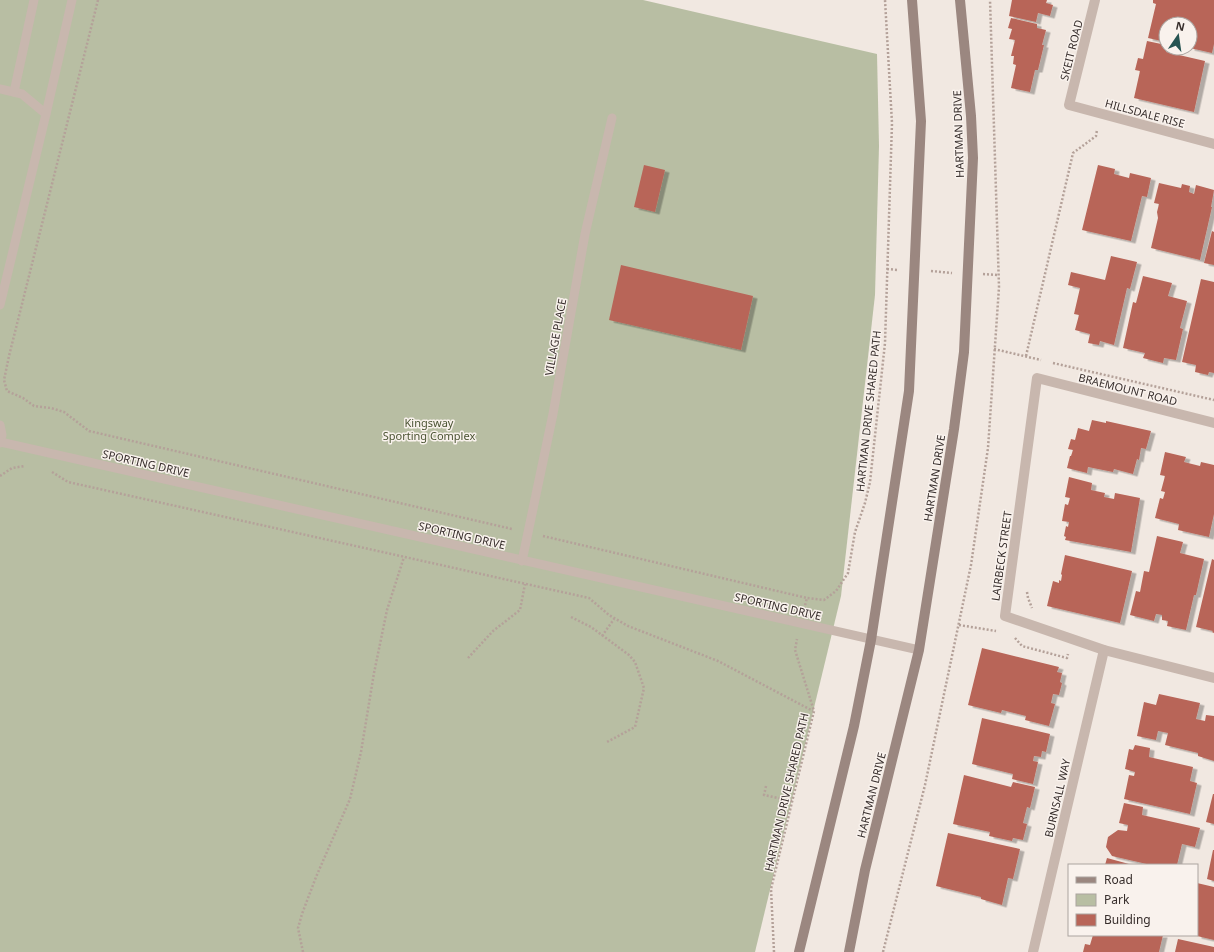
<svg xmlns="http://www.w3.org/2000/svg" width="1214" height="952" font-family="'Noto Sans',sans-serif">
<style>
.green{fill:#b8bea3}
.building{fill:#b86558;filter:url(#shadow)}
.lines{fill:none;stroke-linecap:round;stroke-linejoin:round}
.path{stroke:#b4a199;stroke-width:2.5;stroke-dasharray:2 2;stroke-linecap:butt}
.lane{stroke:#c8b7ae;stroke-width:9}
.street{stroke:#c8b7ae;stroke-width:10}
.secondary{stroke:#9b8780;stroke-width:10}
.labels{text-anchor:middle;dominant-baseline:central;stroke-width:3;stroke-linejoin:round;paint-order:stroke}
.street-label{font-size:11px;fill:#372e2c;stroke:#f9f2ed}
.park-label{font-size:11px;fill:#4a5332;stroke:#f9f2ed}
</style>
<defs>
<filter id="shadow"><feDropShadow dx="4.5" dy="2.5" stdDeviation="0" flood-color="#0004"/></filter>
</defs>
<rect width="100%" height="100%" fill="#f1e8e1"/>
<!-- green -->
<polygon class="green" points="0,0 643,0 877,54 879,146 875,295 841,596 755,952 0,952"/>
<!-- building -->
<g class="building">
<polygon points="1012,0 1047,0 1046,3 1053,5 1050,16 1038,13 1036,22 1009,16"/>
<polygon points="1153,0 1214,0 1214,44 1212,53 1190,48 1190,24 1166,24 1166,42 1148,38 1156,4 1153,3"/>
<polygon points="1011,18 1037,24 1037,28 1046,30 1042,45 1044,45 1038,70 1035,70 1030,92 1011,88 1016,65 1013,64 1014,56 1011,56 1015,40 1009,39 1012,29 1008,28"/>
<polygon points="1147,41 1166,45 1166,48 1167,48 1166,52 1205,61 1194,112 1134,98 1140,71 1135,70 1138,58 1143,59"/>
<polygon points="644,165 665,170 655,212 634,207"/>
<polygon points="1098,165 1115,169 1114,174 1129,178 1130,173 1151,178 1147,197 1142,196 1131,241 1082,230"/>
<polygon points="1159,183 1181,188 1182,184 1190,186 1189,192 1194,194 1196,185 1214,190 1211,207 1212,207 1200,260 1151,248 1158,218 1157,212 1159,204 1154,203"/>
<polygon points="1212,231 1214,232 1214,265 1204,263"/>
<polygon points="1111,256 1137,262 1130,289 1127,288 1114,345 1100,341 1099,345 1088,343 1090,334 1075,330 1079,315 1074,314 1080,288 1068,285 1071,272 1105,280"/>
<polygon points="621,265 753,296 741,350 609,320"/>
<polygon points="1143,276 1172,283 1168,296 1187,301 1180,328 1183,329 1176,360 1164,358 1163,363 1143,358 1145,353 1123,348 1133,302 1136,303"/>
<polygon points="1201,279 1214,282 1214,373 1209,372 1208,375 1195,372 1196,365 1182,362"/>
<polygon points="1092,420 1106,423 1106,421 1151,431 1146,449 1141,448 1139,460 1137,459 1133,474 1114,469 1113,472 1088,467 1087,473 1067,468 1070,456 1071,456 1073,450 1068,449 1071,439 1075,440 1078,428 1089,431"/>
<polygon points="1165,452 1186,457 1184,462 1200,466 1201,462 1214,465 1214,514 1209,537 1178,530 1179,524 1155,518 1160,498 1163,499 1165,492 1161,491 1165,476 1160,475"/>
<polygon points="1069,477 1092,483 1091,490 1105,493 1104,497 1114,499 1115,493 1140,498 1131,552 1065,540 1066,537 1064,536 1066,526 1068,527 1069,522 1062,521 1065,504 1068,505 1070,498 1065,497"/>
<polygon points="1157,536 1183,542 1180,553 1204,559 1196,595 1194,595 1186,630 1167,626 1168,621 1162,620 1162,615 1156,614 1154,621 1130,615 1136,591 1140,592 1144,571 1149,572"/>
<polygon points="1065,555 1132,571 1120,623 1047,606 1053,581 1059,583 1059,580 1061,581 1062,575 1061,574"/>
<polygon points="1212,559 1214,560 1214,633 1212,632 1213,631 1196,627"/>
<polygon points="982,648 1059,667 1057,672 1062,673 1060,682 1062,683 1059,695 1053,694 1051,703 1055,704 1049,726 1025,720 1026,716 1002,710 1001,713 968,705"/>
<polygon points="1159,694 1200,703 1196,719 1205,721 1206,715 1214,716 1214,761 1198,756 1198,753 1165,745 1168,733 1158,731 1156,740 1137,736 1144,702 1156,705"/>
<polygon points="982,718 1050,734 1046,752 1042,751 1041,757 1034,756 1033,761 1038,762 1033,784 1012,779 1013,774 972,764"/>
<polygon points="1135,745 1150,748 1149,757 1193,767 1190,781 1197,783 1190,814 1124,799 1129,775 1134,776 1135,772 1125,769 1129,749 1133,750"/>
<polygon points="964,775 1011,787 1013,782 1035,787 1030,808 1027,807 1023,823 1027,824 1023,840 1013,838 1012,841 989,836 990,832 953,824"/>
<polygon points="1213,794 1214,794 1214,824 1206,822"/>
<polygon points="1124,803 1143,807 1142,815 1200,828 1195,847 1182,844 1177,865 1151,865 1112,856 1106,847 1108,837 1118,830 1127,831 1128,825 1119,823"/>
<polygon points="948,833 1020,849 1013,879 1008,878 1002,905 981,899 981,897 936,886"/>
<polygon points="1213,850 1214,850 1214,881 1207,879"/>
<polygon points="1107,858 1129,864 1129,865 1105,865"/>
<polygon points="1197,883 1214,887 1214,940 1197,936"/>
<polygon points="1093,935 1097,936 1097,935 1163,935 1159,952 1083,952 1085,944 1090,945"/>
<polygon points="1178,939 1214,947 1214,952 1175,952"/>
</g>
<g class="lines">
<!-- path -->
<g class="path">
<polyline points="98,0 9,356 4,380 7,391 23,398 34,406 51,408 64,412 89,431 512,529"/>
<polyline points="887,269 898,270"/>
<polyline points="931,271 952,273"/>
<polyline points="983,274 998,275"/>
<polyline points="994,349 1041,360"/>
<polyline points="1026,356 1073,153 1096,136 1097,130"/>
<polyline points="1053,363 1214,400"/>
<polyline points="52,472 68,482 589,598 609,615 628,626 718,661 813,711"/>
<polyline points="0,476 12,468 25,466"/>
<polyline points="543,536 807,598"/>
<polyline points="1027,592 1028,598 1032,608"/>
<polyline points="804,609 807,598 824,600 836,591 848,573 855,532 865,503 870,482 885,343 892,123 885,0"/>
<polyline points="571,617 591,627 629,655 635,662 644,688 635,727 607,742"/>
<polyline points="959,625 996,631"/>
<polyline points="602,636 614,619"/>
<polyline points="1015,638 1022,646 1067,658 1068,654"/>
<polyline points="468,658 493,631 520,610 525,584"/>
<polyline points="766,786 764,795 792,801"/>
<polyline points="303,952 298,928 302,914 316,877 350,799 361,752 374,673 387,610 404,557"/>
<polyline points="774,952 771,889 814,711 795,650 797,639"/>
<polyline points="883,952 925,785 971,565 988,448 999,287 990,0"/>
</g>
<!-- lane -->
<g class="lane">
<polyline points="0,89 22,94 46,114"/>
<polyline points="14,92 34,0"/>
<polyline points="0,305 46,114 72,0"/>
<polyline points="0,425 2,435 0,443"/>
<polyline points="0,442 919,650"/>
<polyline points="522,561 553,414 585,234 612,118"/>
</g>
<!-- street -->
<g class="street">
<polyline points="1095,0 1069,105 1214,144"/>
<polyline points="1214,423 1037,378 1005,616 1104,650 1214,678"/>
<polyline points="1033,952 1104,650"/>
</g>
<!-- secondary -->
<g class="secondary">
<polyline points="799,952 854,726 871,640 909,391 921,121 912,0"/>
<polyline points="849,952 865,870 919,650 954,429 964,352 973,158 971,116 960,0"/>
</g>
</g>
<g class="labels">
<!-- street labels -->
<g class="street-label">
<text transform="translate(1071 50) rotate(-76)">SKEIT ROAD</text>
<text transform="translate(1145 113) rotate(15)">HILLSDALE RISE</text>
<text transform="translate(958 134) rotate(-92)">HARTMAN DRIVE</text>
<text transform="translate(555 337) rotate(-80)">VILLAGE PLACE</text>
<text transform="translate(1128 389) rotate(14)">BRAEMOUNT ROAD</text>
<text transform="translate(868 411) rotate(-84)">HARTMAN DRIVE SHARED PATH</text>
<text transform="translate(146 463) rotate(13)">SPORTING DRIVE</text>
<text transform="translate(934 478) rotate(-81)">HARTMAN DRIVE</text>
<text transform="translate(462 535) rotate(13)">SPORTING DRIVE</text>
<text transform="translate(1001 556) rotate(-82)">LAIRBECK STREET</text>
<text transform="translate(778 606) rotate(13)">SPORTING DRIVE</text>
<text transform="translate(786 792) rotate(-77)">HARTMAN DRIVE SHARED PATH</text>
<text transform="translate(871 795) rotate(-76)">HARTMAN DRIVE</text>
<text transform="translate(1057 798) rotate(-77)">BURNSALL WAY</text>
</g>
<!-- park labels -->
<g class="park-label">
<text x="429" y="422">Kingsway<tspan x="429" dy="13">Sporting Complex</tspan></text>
</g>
</g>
<!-- legend -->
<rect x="1068" y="864" width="130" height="72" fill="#f9f2ed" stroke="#aba4a0"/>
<rect x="1076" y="877" width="20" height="6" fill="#9b8780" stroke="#aba4a0"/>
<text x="1104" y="884" font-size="12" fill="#372e2c">Road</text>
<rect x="1076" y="894" width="20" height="12" fill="#b8bea3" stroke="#aba4a0"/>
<text x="1104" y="904" font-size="12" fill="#372e2c">Park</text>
<rect x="1076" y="914" width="20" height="12" fill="#b86558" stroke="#aba4a0"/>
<text x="1104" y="924" font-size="12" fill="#372e2c">Building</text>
<!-- north arrow -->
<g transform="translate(1178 36) rotate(13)"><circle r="19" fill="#f9f2ed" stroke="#aba4a0"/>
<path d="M0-3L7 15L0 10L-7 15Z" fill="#265452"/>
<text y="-6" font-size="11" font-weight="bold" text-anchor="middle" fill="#372e2c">N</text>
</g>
</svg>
